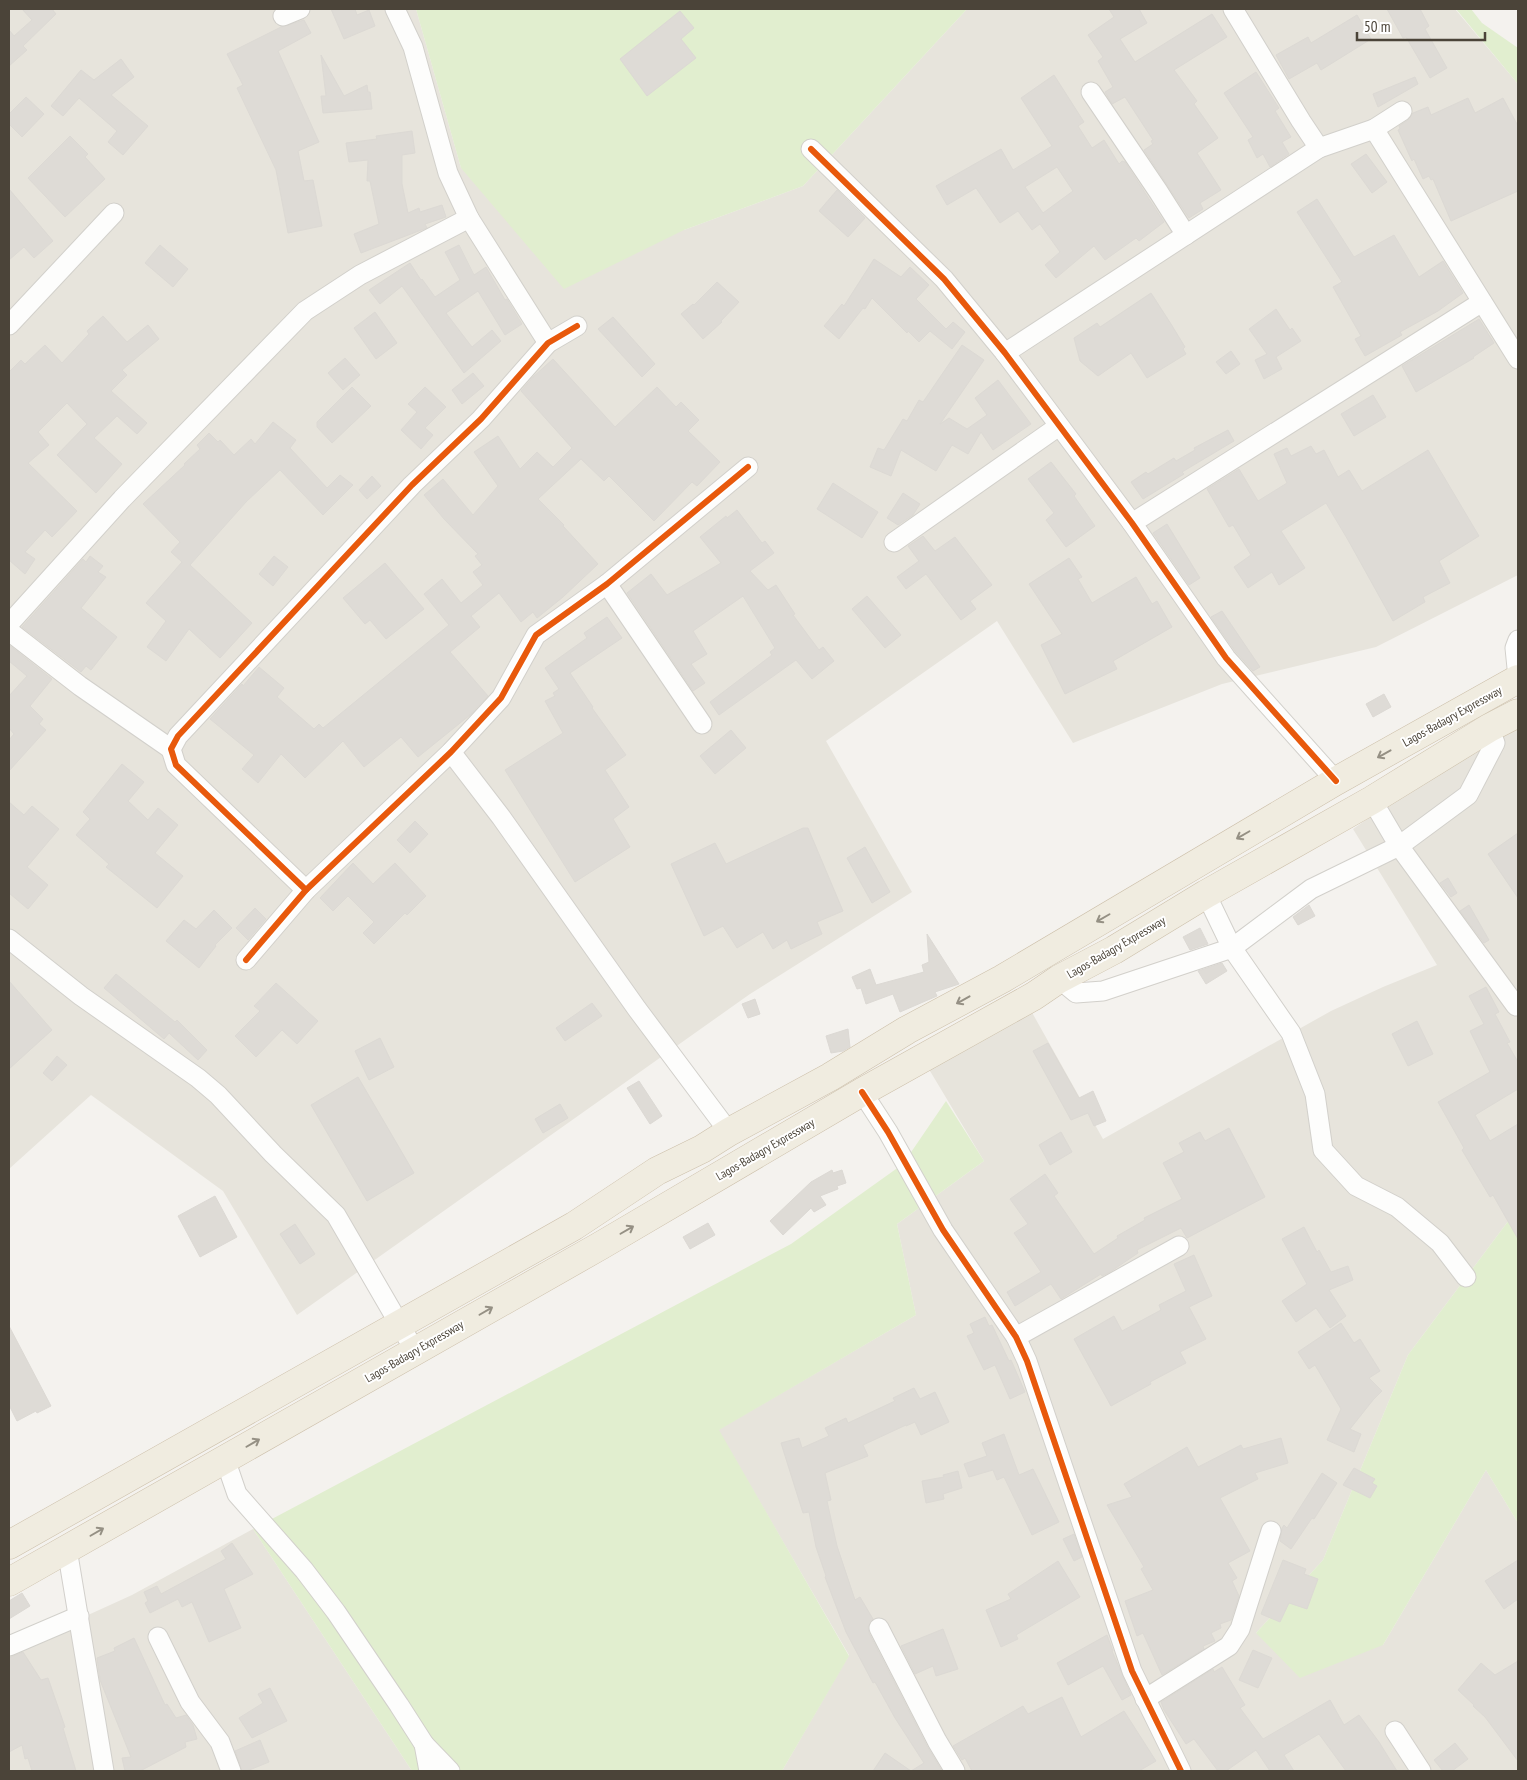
<svg xmlns="http://www.w3.org/2000/svg" width="1527" height="1780" font-family="'PT Sans Narrow',sans-serif">
<style>
.residential{fill:#e7e4dc}
.green{fill:#e1eecf}
.building{fill:#dedbd6;stroke:#dcd9d4;fill-rule:evenodd}
.lines{fill:none;stroke-linecap:round;stroke-linejoin:round}
.minor-casing{stroke:#d2d0cb;stroke-width:21}
.trunk-casing{stroke:#ccbfa9;stroke-width:29}
.minor{stroke:#fdfdfc;stroke-width:19}
.trunk{stroke:#f0ece0;stroke-width:28}
.cycleway-casing{stroke:#fff;stroke-width:9}
.cycleway{stroke:#e8590c;stroke-width:6}
.oneway{stroke:#959084}
.labels{text-anchor:middle;dominant-baseline:central;stroke-width:4;stroke-linejoin:round;paint-order:stroke}
.street-label{font-size:12px;fill:#4b4439;stroke:#fff}
</style>
<rect width="100%" height="100%" fill="#f4f2ee"/>
<!-- residential -->
<g class="residential">
<polygon points="9,9 416,9 461,168 684,230 803,186 967,9 1455,9 1518,84 1518,575 1376,647 1222,684 1073,743 997,621 826,741 912,892 750,994 297,1315 223,1191 91,1095 9,1169"/>
<polygon points="1518,714 1518,1208 1408,1355 1323,1560 1256,1633 1383,1645 1486,1470 1518,1523 1518,1771 782,1771 849,1655 718,1430 916,1315 897,1224 984,1161 927,1066 1025,1000 1103,1139 1331,1011 1383,987 1437,965 1353,829"/>
<polygon points="253,1529 412,1771 9,1771 9,1651 132,1595"/>
</g>
<!-- green -->
<g class="green">
<polygon points="416,9 967,9 803,186 684,230 564,289 461,168"/>
<polygon points="1456,9 1471,9 1482,23 1518,48 1518,84"/>
<polygon points="946,1101 984,1161 897,1224 916,1315 719,1430 849,1656 782,1771 412,1771 253,1529 791,1244 903,1164"/>
<polygon points="1518,1208 1518,1523 1486,1470 1383,1645 1300,1678 1256,1633 1323,1560 1408,1355"/>
</g>
<!-- building -->
<g class="building">
<polygon points="22,9 52,9 56,14 23,46 27,50 9,66 9,30 14,36 32,20"/>
<polygon points="331,9 355,9 357,15 369,10 375,26 344,39"/>
<polygon points="1109,9 1139,9 1147,23 1120,39 1135,62 1212,14 1227,37 1174,70 1197,101 1194,104 1218,138 1197,153 1221,190 1200,203 1203,209 1189,218 1144,150 1153,144 1151,141 1153,140 1125,97 1112,104 1105,92 1113,87 1098,61 1103,57 1088,35 1114,17"/>
<polygon points="1387,9 1420,9 1429,26 1425,29 1447,68 1430,78 1406,37 1403,38"/>
<polygon points="680,11 694,28 681,39 696,58 647,96 620,59"/>
<polygon points="1357,15 1371,39 1321,70 1317,63 1289,79 1276,55 1308,37 1311,43"/>
<polygon points="304,20 311,33 278,51 319,142 298,151 304,181 313,180 322,226 288,233 276,170 237,88 243,85 227,54 281,27"/>
<polygon points="321,55 344,96 367,85 368,92 370,92 372,109 323,113 321,96 326,96"/>
<polygon points="121,59 134,77 111,95 148,126 123,155 108,142 117,131 79,98 63,116 51,106 81,70 94,80"/>
<polygon points="1256,72 1279,108 1275,111 1291,137 1282,142 1289,154 1270,167 1263,154 1257,158 1248,140 1253,137 1224,93"/>
<path d="M1054,75L1084,122L1078,126L1092,148L1104,140L1119,164L1122,161L1125,162L1164,222L1139,241L1136,238L1105,260L1094,246L1056,278L1045,265L1060,252L1040,224L1032,230L1018,211L1000,223L976,188L947,205L936,186L1001,149L1013,170L1052,146L1021,98ZM1057,167L1073,191L1043,213L1025,187Z"/>
<polygon points="1415,77 1418,84 1378,107 1373,94"/>
<polygon points="26,97 44,114 22,137 9,124 9,114"/>
<polygon points="1468,98 1475,113 1503,98 1518,126 1518,191 1451,221 1433,179 1431,180 1429,176 1423,179 1414,159 1412,161 1398,130 1400,129 1399,126 1408,120 1413,113 1428,107 1431,115"/>
<polygon points="412,131 415,153 402,155 402,184 408,213 419,208 420,212 442,205 446,217 425,224 427,228 424,229 361,253 354,234 379,224 370,181 367,181 368,160 349,162 346,143 377,139 376,136"/>
<polygon points="70,136 88,154 85,157 105,179 65,217 28,178"/>
<polygon points="1366,154 1387,182 1372,193 1351,164"/>
<polygon points="9,189 53,241 34,258 24,247 9,260"/>
<polygon points="837,190 865,218 848,237 819,211"/>
<polygon points="1317,199 1354,257 1394,235 1419,277 1443,261 1463,293 1438,311 1400,332 1402,335 1365,356 1355,339 1361,336 1333,287 1342,282 1297,212"/>
<polygon points="160,245 188,269 173,287 145,263"/>
<polygon points="459,245 474,275 486,267 505,300 507,299 522,324 505,335 478,291 446,313 472,347 492,330 501,341 464,373 402,286 380,304 369,290 410,263 421,280 422,279 435,297 460,280 445,252"/>
<polygon points="874,259 901,277 910,267 929,285 916,299 946,329 953,322 965,332 952,349 930,331 919,342 908,331 907,333 872,298 865,309 863,308 839,339 824,326 842,304 844,306"/>
<polygon points="717,282 739,302 721,321 722,322 703,339 681,314 693,304 694,305"/>
<polygon points="1151,293 1171,324 1185,347 1183,349 1186,354 1147,378 1131,353 1098,376 1080,361 1074,338 1097,323 1100,327"/>
<polygon points="1276,309 1290,330 1292,328 1301,341 1276,357 1282,369 1264,379 1255,360 1267,354 1249,329"/>
<polygon points="375,312 397,343 376,359 354,328"/>
<polygon points="103,316 127,342 148,325 159,339 122,370 127,375 111,391 147,423 137,434 117,416 94,438 122,464 96,493 57,455 87,424 67,403 38,432 49,445 28,463 77,511 52,537 45,530 25,552 35,559 25,574 9,560 9,372 21,360 25,364 45,345 62,363 89,334 87,331"/>
<polygon points="613,317 655,364 642,377 598,329"/>
<polygon points="1479,319 1494,343 1473,357 1474,358 1416,392 1402,366"/>
<polygon points="962,345 984,360 940,424 949,418 967,429 987,415 975,398 998,380 1031,424 993,450 981,432 968,454 952,445 936,471 901,450 891,476 870,467 878,448 884,450 903,419 907,421 919,400 923,402"/>
<polygon points="1231,351 1240,364 1226,374 1216,362"/>
<polygon points="345,358 360,375 343,390 328,373"/>
<polygon points="553,359 615,427 657,387 676,407 681,402 699,420 688,431 720,462 697,486 692,482 654,521 609,476 604,481 581,459 538,499 564,525 563,526 598,564 563,597 537,618 533,612 521,622 499,593 471,616 480,627 450,652 488,696 470,715 418,757 401,737 364,767 343,741 305,778 281,754 258,783 242,769 254,755 210,719 242,684 243,686 259,667 284,688 277,697 314,729 319,724 323,728 449,625 424,594 442,579 461,603 483,585 473,572 482,565 475,556 478,554 444,519 424,495 443,479 473,515 498,486 474,452 498,436 520,469 537,452 553,467 572,448 521,391 533,377"/>
<polygon points="473,373 484,386 462,404 452,390"/>
<polygon points="352,387 371,406 332,443 317,427 317,422"/>
<polygon points="425,387 446,407 425,428 433,435 421,449 401,430 417,412 408,404"/>
<polygon points="1373,395 1386,417 1354,436 1341,414"/>
<polygon points="273,422 296,440 290,448 327,488 340,475 353,485 323,515 280,470 246,502 190,565 252,623 220,658 189,629 166,661 147,647 166,621 146,603 182,562 171,552 180,542 143,504 185,465 184,464 200,449 197,445 209,433 218,442 220,440 234,455 251,439 255,444"/>
<polygon points="1228,430 1234,441 1182,472 1184,474 1143,499 1131,482 1146,472 1148,474 1174,458 1176,461 1195,450 1194,448"/>
<polygon points="1311,446 1316,454 1324,450 1338,477 1349,470 1362,491 1428,450 1479,536 1439,561 1450,583 1423,597 1425,602 1393,621 1348,540 1326,503 1281,531 1305,568 1279,585 1272,572 1248,588 1234,567 1251,555 1233,525 1229,527 1207,489 1239,469 1258,501 1287,483 1274,454 1287,448 1291,456"/>
<polygon points="1051,462 1076,494 1074,496 1095,526 1066,547 1046,520 1054,513 1028,479"/>
<polygon points="372,476 381,486 367,499 359,490"/>
<polygon points="833,483 878,512 862,538 817,509"/>
<polygon points="903,493 920,504 913,515 898,525 887,518"/>
<polygon points="737,510 762,543 765,541 774,553 750,571 768,590 776,585 795,614 793,615 819,650 823,647 834,661 812,679 796,660 719,715 710,702 772,655 770,652 775,648 743,596 693,631 707,654 691,664 705,683 693,691 627,593 651,574 667,595 721,563 700,537 726,516 727,518"/>
<polygon points="1167,524 1200,578 1189,585 1153,533"/>
<polygon points="923,536 935,551 955,537 992,585 970,601 976,609 961,620 926,574 906,589 897,577 919,561 908,546"/>
<polygon points="90,556 103,566 98,572 106,577 81,608 117,637 91,670 86,666 81,672 22,627 83,559 86,562"/>
<polygon points="274,556 288,567 273,586 259,574"/>
<polygon points="1069,558 1082,577 1078,579 1092,603 1136,577 1152,604 1157,601 1172,627 1113,661 1117,669 1065,694 1041,645 1062,634 1029,584"/>
<polygon points="385,563 424,609 386,639 370,620 365,624 343,598"/>
<polygon points="867,596 901,635 885,648 852,609"/>
<polygon points="1222,611 1260,667 1253,671 1235,651 1211,617"/>
<polygon points="607,617 622,638 570,673 593,707 592,708 626,755 605,770 629,807 613,819 630,847 575,882 505,770 563,733 545,701 555,696 553,693 559,689 545,668 587,638 584,633"/>
<polygon points="9,645 52,679 30,706 43,719 39,724 46,730 9,771 9,740 14,734 9,728 9,696 27,676 9,661"/>
<polygon points="1384,694 1391,707 1373,717 1366,704"/>
<polygon points="731,730 746,748 715,774 700,756"/>
<polygon points="122,764 144,782 128,801 148,820 158,808 178,825 155,853 183,876 157,908 106,867 109,864 76,835 90,819 83,812"/>
<polygon points="9,802 24,815 32,806 59,829 27,867 48,885 28,909 9,893"/>
<polygon points="415,821 428,834 410,853 397,840"/>
<polygon points="803,828 808,828 843,911 817,922 822,934 791,949 787,940 773,949 763,932 737,948 723,926 704,936 671,864 715,843 726,864"/>
<polygon points="1518,833 1518,898 1488,854"/>
<polygon points="865,847 890,892 872,903 847,858"/>
<polygon points="353,863 373,884 395,863 426,896 407,915 405,913 374,944 363,933 374,922 348,896 333,911 320,898"/>
<polygon points="1448,878 1457,893 1451,897 1440,883"/>
<polygon points="1309,905 1315,916 1298,925 1293,917"/>
<polygon points="1469,905 1489,940 1484,943 1460,911"/>
<polygon points="255,908 266,919 248,940 236,928"/>
<polygon points="214,910 232,928 215,945 216,946 199,968 166,941 184,920 196,929"/>
<polygon points="1200,928 1208,944 1190,950 1183,937"/>
<polygon points="927,934 959,984 935,992 937,996 900,1012 893,994 866,1004 861,988 857,989 852,977 870,969 876,985 924,972 922,965 929,962"/>
<polygon points="1222,963 1227,971 1206,984 1198,971"/>
<polygon points="116,974 175,1022 177,1020 207,1050 198,1060 169,1033 164,1039 104,988"/>
<polygon points="9,981 52,1030 9,1069"/>
<polygon points="276,983 318,1021 297,1044 282,1030 256,1057 235,1036 260,1011 254,1006"/>
<polygon points="1486,987 1499,1012 1495,1014 1510,1042 1507,1043 1518,1062 1518,1089 1475,1115 1490,1141 1518,1124 1518,1239 1493,1195 1490,1197 1462,1150 1464,1148 1438,1102 1490,1072 1470,1031 1484,1024 1469,996"/>
<polygon points="755,999 760,1014 748,1018 742,1004"/>
<polygon points="592,1003 602,1016 565,1041 556,1028"/>
<polygon points="1417,1021 1433,1054 1408,1066 1392,1034"/>
<polygon points="848,1029 850,1047 843,1051 831,1053 826,1036"/>
<polygon points="380,1038 394,1067 369,1080 355,1051"/>
<polygon points="1048,1043 1079,1098 1093,1091 1106,1121 1094,1126 1088,1113 1071,1120 1033,1051"/>
<polygon points="57,1056 67,1065 52,1081 43,1073"/>
<polygon points="358,1077 414,1173 367,1201 311,1105"/>
<polygon points="639,1081 662,1116 650,1124 627,1088"/>
<polygon points="560,1104 568,1118 543,1133 535,1119"/>
<polygon points="1229,1128 1265,1197 1187,1238 1181,1228 1137,1250 1138,1253 1110,1272 1102,1276 1101,1274 1061,1299 1051,1284 1015,1306 1007,1292 1041,1272 1014,1233 1028,1224 1010,1199 1045,1174 1058,1193 1054,1196 1094,1254 1118,1238 1117,1236 1145,1220 1144,1218 1182,1199 1163,1163 1184,1152 1179,1143 1200,1132 1205,1141"/>
<polygon points="1061,1132 1072,1152 1050,1165 1039,1145"/>
<polygon points="832,1170 833,1173 842,1170 846,1183 837,1186 838,1189 820,1196 826,1205 814,1212 811,1208 783,1235 770,1221 811,1182"/>
<polygon points="215,1196 237,1237 200,1257 178,1216"/>
<polygon points="708,1223 715,1235 690,1249 683,1237"/>
<polygon points="295,1224 315,1254 300,1264 280,1234"/>
<polygon points="1304,1227 1317,1252 1319,1250 1331,1272 1348,1266 1353,1280 1329,1290 1346,1316 1330,1328 1316,1308 1296,1322 1282,1301 1307,1284 1282,1239"/>
<polygon points="1194,1255 1212,1296 1189,1307 1206,1339 1180,1352 1186,1363 1150,1382 1151,1384 1111,1406 1074,1339 1114,1316 1122,1331 1161,1310 1159,1305 1186,1291 1174,1264"/>
<polygon points="985,1317 989,1326 992,1325 1009,1361 1011,1360 1025,1392 1010,1399 995,1365 984,1370 967,1336 974,1333 970,1324"/>
<polygon points="1341,1323 1354,1343 1360,1339 1380,1371 1369,1378 1382,1391 1373,1400 1350,1429 1361,1434 1354,1452 1327,1440 1341,1409 1315,1365 1309,1369 1298,1352"/>
<polygon points="9,1326 51,1406 37,1413 36,1411 17,1421 9,1405"/>
<polygon points="914,1388 920,1399 935,1392 949,1422 921,1435 915,1422 906,1426 906,1425 863,1445 868,1456 825,1473 831,1500 827,1501 837,1546 855,1600 860,1597 873,1619 868,1627 869,1633 927,1746 942,1771 873,1771 885,1753 911,1771 924,1763 895,1718 875,1682 873,1683 846,1632 825,1577 826,1576 816,1547 809,1512 803,1513 781,1443 799,1438 802,1448 829,1436 825,1428 846,1418 848,1423 895,1401 893,1398"/>
<polygon points="1004,1434 1019,1475 1033,1469 1059,1522 1032,1535 1004,1477 997,1480 993,1470 969,1477 964,1464 987,1456 982,1443"/>
<polygon points="1281,1438 1288,1463 1255,1473 1258,1479 1220,1498 1250,1551 1228,1563 1237,1578 1232,1581 1239,1596 1231,1620 1220,1624 1221,1628 1211,1633 1215,1641 1203,1646 1204,1649 1162,1675 1143,1633 1137,1636 1125,1601 1153,1590 1141,1569 1144,1567 1107,1505 1132,1497 1124,1484 1187,1447 1198,1467 1241,1445 1243,1449"/>
<polygon points="1354,1468 1375,1479 1372,1483 1377,1486 1370,1498 1343,1485"/>
<polygon points="958,1471 962,1488 943,1494 944,1499 926,1503 922,1481 944,1477 943,1475"/>
<polygon points="1322,1473 1337,1483 1314,1519 1312,1518 1291,1549 1280,1541 1282,1528 1284,1525 1287,1528"/>
<polygon points="1074,1534 1082,1557 1074,1561 1063,1539"/>
<polygon points="232,1543 253,1574 224,1589 241,1628 209,1642 192,1602 182,1607 178,1599 150,1613 145,1603 148,1601 144,1592 157,1586 161,1594 226,1559 221,1551"/>
<polygon points="1283,1560 1306,1569 1304,1574 1318,1579 1307,1609 1289,1603 1280,1622 1261,1614"/>
<polygon points="1518,1560 1518,1599 1504,1609 1485,1581"/>
<polygon points="1058,1561 1080,1597 1016,1635 1018,1639 1001,1647 986,1610 1011,1599 1008,1594"/>
<polygon points="22,1593 30,1606 9,1619 9,1601"/>
<polygon points="943,1629 958,1669 936,1676 933,1666 915,1674 901,1646"/>
<polygon points="1107,1635 1113,1651 1112,1651 1131,1695 1122,1700 1103,1666 1068,1685 1057,1663"/>
<polygon points="134,1638 165,1705 167,1704 176,1718 186,1715 193,1725 197,1739 185,1742 186,1747 140,1771 125,1771 122,1758 131,1757 100,1680 97,1658 115,1651 114,1648"/>
<polygon points="1253,1650 1272,1658 1258,1688 1239,1680"/>
<polygon points="23,1652 41,1680 48,1678 65,1727 63,1728 76,1771 32,1771 28,1758 25,1759 22,1745 9,1752 9,1658"/>
<polygon points="1518,1661 1518,1761 1485,1717 1473,1706 1474,1705 1458,1690 1481,1663 1495,1675"/>
<polygon points="1222,1667 1245,1705 1240,1708 1263,1739 1330,1700 1344,1725 1359,1715 1379,1742 1397,1771 1346,1771 1319,1734 1284,1755 1294,1771 1270,1771 1256,1750 1226,1771 1218,1771 1194,1739 1186,1744 1164,1710 1161,1702 1213,1669 1214,1672"/>
<polygon points="270,1688 287,1721 252,1738 239,1718 263,1703 258,1694"/>
<polygon points="1062,1697 1081,1737 1124,1711 1156,1761 1139,1771 972,1771 965,1758 962,1760 953,1746 1023,1706 1028,1714"/>
<polygon points="260,1740 269,1762 247,1771 242,1771 235,1751"/>
<polygon points="1455,1743 1468,1759 1452,1771 1443,1771 1434,1760"/>
</g>
<g class="lines">
<defs>
<g id="minor">
<polyline points="395,9 413,47 448,173 469,218 548,343"/>
<polyline points="1233,9 1301,121 1319,148"/>
<polyline points="283,16 300,9"/>
<polyline points="1091,92 1158,191 1186,235"/>
<polyline points="1374,129 1518,359"/>
<polyline points="811,149 944,279 1005,353 1132,523 1226,658 1336,781"/>
<polyline points="9,325 114,213"/>
<polyline points="1005,353 1319,148 1374,129 1402,111"/>
<polyline points="1132,523 1482,302"/>
<polyline points="894,542 1059,426"/>
<polyline points="607,584 702,724"/>
<polyline points="9,624 122,499 305,311 360,275 469,218"/>
<polyline points="9,631 80,686 171,749"/>
<polyline points="1518,640 1515,648 1518,678"/>
<polyline points="451,752 501,817 637,1009 729,1132"/>
<polyline points="1372,800 1399,846 1516,1006"/>
<polyline points="306,890 176,765 171,749 178,736 412,485 481,419 548,343 577,326"/>
<polyline points="1206,894 1232,948 1291,1033 1315,1094 1323,1150 1356,1186 1397,1207 1440,1243 1466,1277"/>
<polyline points="9,939 81,996 198,1078 218,1095 273,1154 336,1215 415,1351"/>
<polyline points="246,960 306,890 451,752 501,698 536,635 607,584 748,467"/>
<polyline points="1059,979 1076,993 1103,991 1232,948 1311,889 1399,846 1468,795 1495,743 1489,728"/>
<polyline points="862,1092 888,1132 943,1230 1016,1337 1027,1361 1132,1671 1181,1771"/>
<polyline points="1016,1337 1179,1246"/>
<polyline points="225,1459 237,1494 304,1570 336,1612 399,1705 424,1744 450,1771"/>
<polyline points="67,1549 104,1771"/>
<polyline points="879,1628 937,1741 955,1771"/>
<polyline points="158,1637 190,1702 220,1742 231,1771"/>
<polyline points="9,1646 79,1616"/>
<polyline points="1145,1699 1229,1646 1240,1629 1271,1531"/>
<polyline points="1395,1731 1421,1771"/>
<polyline points="424,1744 429,1771"/>
</g>
<g id="trunk">
<polyline points="9,1545 574,1226 657,1171 702,1149 729,1132 830,1077 907,1030 1002,979 1336,781 1518,679"/>
<polyline points="9,1582 600,1246 862,1092 1034,996 1059,979 1114,950 1206,894 1372,800 1489,728 1518,713"/>
</g>
</defs>
<!-- minor casing -->
<use href="#minor" class="minor-casing"/>
<!-- trunk casing -->
<use href="#trunk" class="trunk-casing"/>
<!-- minor -->
<use href="#minor" class="minor"/>
<!-- trunk -->
<use href="#trunk" class="trunk"/>
<defs>
<g id="cycleway">
<polyline points="811,149 944,279 1005,353 1132,523 1226,658 1336,781"/>
<polyline points="306,890 176,765 171,749 178,736 412,485 481,419 548,343 577,326"/>
<polyline points="246,960 306,890 451,752 501,698 536,635 607,584 748,467"/>
<polyline points="862,1092 888,1132 943,1230 1016,1337 1027,1361 1132,1671 1181,1771"/>
</g>
</defs>
<!-- cycleway casing -->
<use href="#cycleway" class="cycleway-casing"/>
<!-- cycleway -->
<use href="#cycleway" class="cycleway"/>
</g>
<!-- one-way arrows -->
<defs><path id="oneway-shaft" d="M-6 0H5M1.5-3L5.5 0L1.5 3" fill="none" stroke-width="1.6" stroke-linecap="round" stroke-linejoin="round" transform="scale(1.25)"/></defs>
<g class="oneway">
<use href="#oneway-shaft" transform="translate(1384 754) rotate(151)"/>
<use href="#oneway-shaft" transform="translate(1243 835) rotate(150)"/>
<use href="#oneway-shaft" transform="translate(1103 918) rotate(150)"/>
<use href="#oneway-shaft" transform="translate(963 1000) rotate(151)"/>
<use href="#oneway-shaft" transform="translate(627 1230) rotate(-30)"/>
<use href="#oneway-shaft" transform="translate(486 1311) rotate(-30)"/>
<use href="#oneway-shaft" transform="translate(253 1443) rotate(-30)"/>
<use href="#oneway-shaft" transform="translate(97 1532) rotate(-30)"/>
</g>
<g class="labels">
<!-- street labels -->
<g class="street-label">
<text transform="translate(1452 716) rotate(-29)">Lagos-Badagry Expressway</text>
<text transform="translate(1116 947) rotate(-30)">Lagos-Badagry Expressway</text>
<text transform="translate(765 1149) rotate(-30)">Lagos-Badagry Expressway</text>
<text transform="translate(414 1351) rotate(-30)">Lagos-Badagry Expressway</text>
</g>
</g>
<!-- border -->
<rect width="1527" height="1780" fill="none" stroke="#4b4439" stroke-width="20"/>
<!-- scale -->
<path d="M1357 32v8h128v-8" fill="none" stroke="#4b4439" stroke-width="2.5"/>
<text x="1364" y="32" font-size="15" fill="#4b4439" stroke="#ffffff" stroke-width="4" paint-order="stroke">50 m</text>
</svg>
